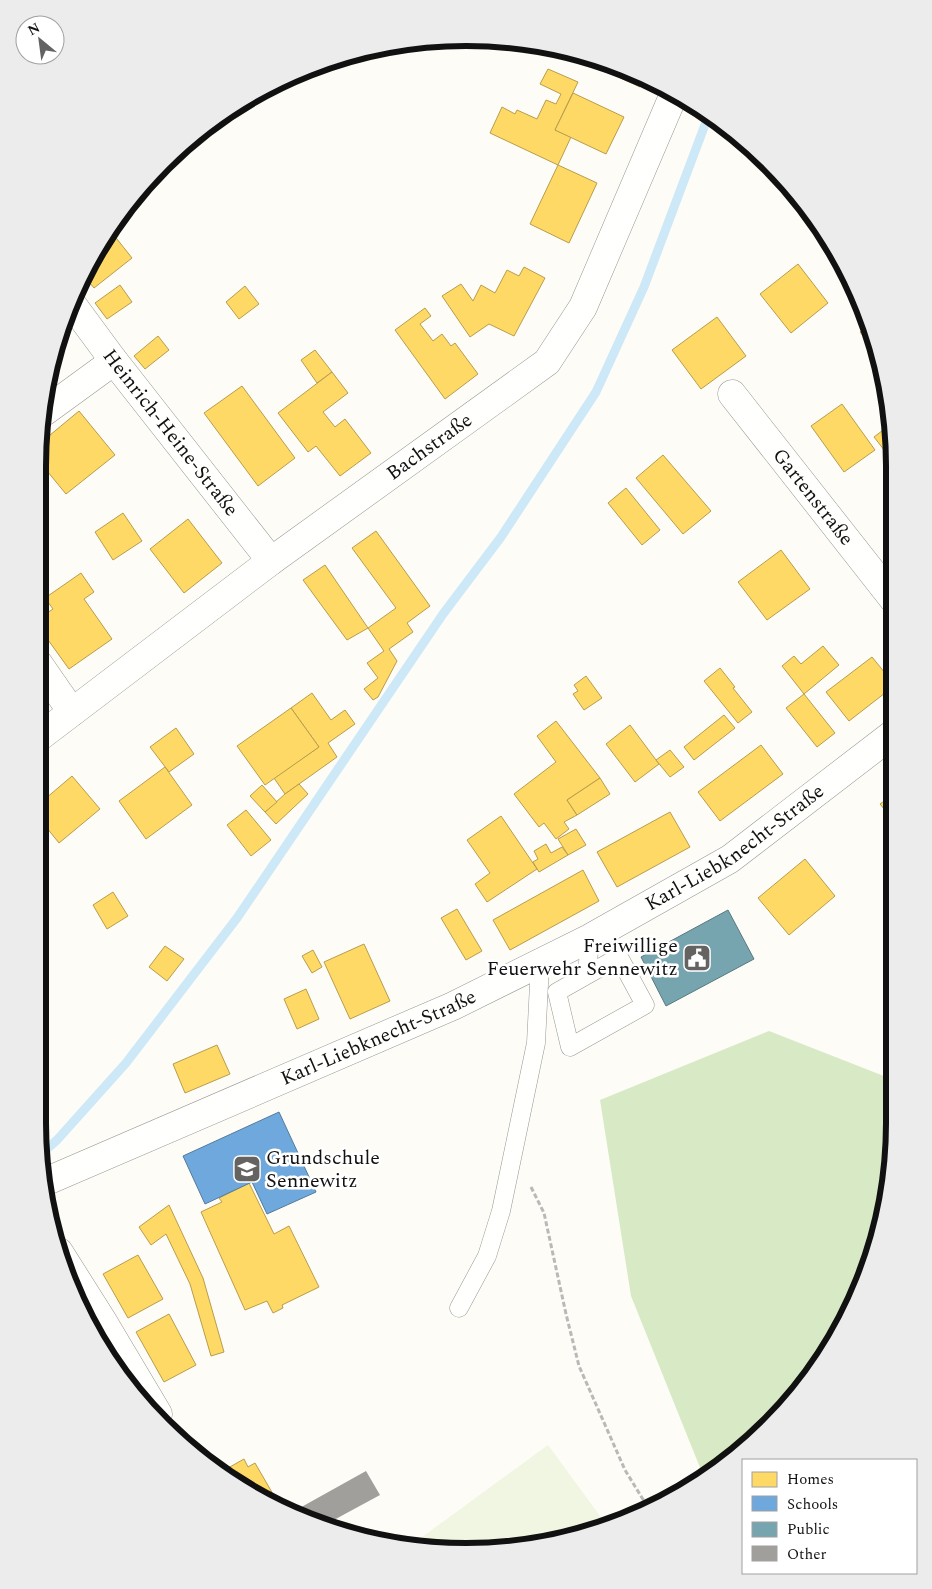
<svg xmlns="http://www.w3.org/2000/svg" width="932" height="1589" font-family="Spectral,serif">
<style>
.forest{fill:#d8eac5}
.pitch{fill:#f0f6e1}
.homes{fill:#ffd966;stroke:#b89d4c}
.schools{fill:#6fa8dc;stroke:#537b9f}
.public{fill:#76a5af;stroke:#587980}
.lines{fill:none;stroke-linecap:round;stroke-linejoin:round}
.stream{stroke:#cde8f7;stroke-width:9}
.building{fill:#a19f9c}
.lane-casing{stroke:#979795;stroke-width:19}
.street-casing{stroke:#979795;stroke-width:29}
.path{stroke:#b9b9b8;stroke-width:3;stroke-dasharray:5 2.5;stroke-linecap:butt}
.lane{stroke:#fffffe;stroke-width:18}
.street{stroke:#fffffe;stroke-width:28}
.labels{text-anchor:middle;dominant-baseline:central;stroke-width:5;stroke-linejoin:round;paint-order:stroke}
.street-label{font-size:20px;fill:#111;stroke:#fff}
.poi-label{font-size:20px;fill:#111;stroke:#fff;text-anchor:end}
.rim{fill:none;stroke:#111;stroke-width:6}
</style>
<rect width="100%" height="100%" fill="#fdfcf7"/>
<!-- forest -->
<polygon class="forest" points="769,1031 889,1078 894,1071 894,1151 872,1261 822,1361 727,1463 703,1475 631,1296 600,1100"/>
<!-- pitch -->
<polygon class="pitch" points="548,1445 608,1527 604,1529 494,1551 414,1543"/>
<!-- homes -->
<g class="homes">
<polygon points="602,62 630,70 644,78 640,87 599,68"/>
<polygon points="548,69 578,82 555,130 571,137 558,165 490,133 502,107 515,114 517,110 537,119 546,100 556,104 561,94 540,84"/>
<polygon points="573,93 624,117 606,154 555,130"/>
<polygon points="558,165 597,183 569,243 530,224"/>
<polygon points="109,229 132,258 94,288 85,277"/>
<polygon points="798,264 828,303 791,333 760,294"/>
<polygon points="524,267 545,278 514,336 489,324 470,337 442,296 461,284 473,301 481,285 495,293 507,270 519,276"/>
<polygon points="120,285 132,302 107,319 95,303"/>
<polygon points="245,286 259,304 239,319 226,302"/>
<polygon points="425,308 431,316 420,324 433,341 442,334 451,346 455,343 478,374 445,399 395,330"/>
<polygon points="717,317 746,356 701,389 672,350"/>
<polygon points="870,324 875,344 871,346 860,332"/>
<polygon points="158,336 169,350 145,369 134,356"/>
<polygon points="315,350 332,372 317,383 301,360"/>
<polygon points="332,372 348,393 323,412 335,427 345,419 371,453 340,476 316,446 308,452 278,413"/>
<polygon points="242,386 295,458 258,486 204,413"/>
<polygon points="842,404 875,450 844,472 811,426"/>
<polygon points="79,411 115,455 66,494 38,460 38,445"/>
<polygon points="891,424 894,438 894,451 888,455 874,437"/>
<polygon points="663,455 711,511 683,534 636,478"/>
<polygon points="626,488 660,530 642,545 608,503"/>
<polygon points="123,513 142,541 113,560 95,532"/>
<polygon points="188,519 222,563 184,593 150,549"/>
<polygon points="376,531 430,606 407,623 413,632 389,649 397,661 378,697 373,700 364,689 378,678 367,663 384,651 368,628 396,608 352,548"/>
<polygon points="781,550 810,589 767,620 738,582"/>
<polygon points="325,565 368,628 347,640 303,580"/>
<polygon points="81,573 94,592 84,599 112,639 69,669 38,626 38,619 53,609 45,598"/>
<polygon points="823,646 839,665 804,694 782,666 794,656 801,664"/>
<polygon points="872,657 894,684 894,686 849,721 826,692"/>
<polygon points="720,668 735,687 733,688 752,712 738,723 704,681"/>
<polygon points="586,676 602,698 584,710 573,694 578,691 574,685"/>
<polygon points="312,693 331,720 345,710 355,724 328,743 337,757 285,794 274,778 319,747 291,708"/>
<polygon points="804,694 835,733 817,747 786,708"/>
<polygon points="291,708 319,747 265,785 237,746"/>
<polygon points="724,715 735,728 694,760 684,747"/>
<polygon points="556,721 600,778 567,800 577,815 564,822 569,829 556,839 544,823 539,827 514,794 556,762 537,736"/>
<polygon points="630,725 659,764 635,782 606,744"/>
<polygon points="176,728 194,754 169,772 150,747"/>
<polygon points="761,745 783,774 720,821 698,792"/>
<polygon points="670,750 684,767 670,777 656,760"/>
<polygon points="165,767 192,805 146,839 119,801"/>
<polygon points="72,776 100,809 59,843 38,817 38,805"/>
<polygon points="600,778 610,794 577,815 567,800"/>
<polygon points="299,784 308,794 276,824 265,812 285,794"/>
<polygon points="262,785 277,802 265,812 250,796"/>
<polygon points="894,794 894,821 880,804"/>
<polygon points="246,810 271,840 251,856 227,825"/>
<polygon points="670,812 690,847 617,887 597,852"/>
<polygon points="501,816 537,869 487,902 475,884 490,873 467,840"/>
<polygon points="576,829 586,845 568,855 558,839"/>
<polygon points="546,844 551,853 562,847 568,855 539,872 533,862 538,859 534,851"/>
<polygon points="805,859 835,896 789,935 758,898"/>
<polygon points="583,870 599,901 510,950 493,920"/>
<polygon points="113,892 128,916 107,929 93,905"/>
<polygon points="457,909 482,951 466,960 441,918"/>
<polygon points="364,944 390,1001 350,1019 324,962"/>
<polygon points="165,946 184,959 167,981 149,967"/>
<polygon points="313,950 322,967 312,973 302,956"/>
<polygon points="306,989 319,1019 297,1029 284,999"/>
<polygon points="217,1045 230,1074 185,1093 173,1064"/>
<polygon points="249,1183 274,1234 289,1226 319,1287 282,1305 283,1308 273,1313 267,1301 245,1310 201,1212 222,1202 219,1198"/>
<polygon points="169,1205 203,1278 224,1352 211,1356 190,1284 166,1234 151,1245 139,1227"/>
<polygon points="138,1255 163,1299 128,1318 103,1274"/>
<polygon points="169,1314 196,1365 164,1382 136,1332"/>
<polygon points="244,1459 248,1467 255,1463 277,1501 228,1479 221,1472"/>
</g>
<!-- schools -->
<polygon class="schools" points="279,1112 316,1192 267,1214 252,1182 205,1204 183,1156"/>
<!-- public -->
<polygon class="public" points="728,910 754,959 666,1006 641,957"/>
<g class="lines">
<!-- stream -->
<polyline class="stream" points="42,1153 57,1140 126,1063 237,918 443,614 501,537 596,392 644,287 709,114"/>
</g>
<!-- building -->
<polygon class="building" points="366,1471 380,1495 332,1521 336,1528 296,1510"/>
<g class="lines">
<defs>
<g id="lane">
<polyline points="587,975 557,992 570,1047 645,1005 619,957 587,975 590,938"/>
<polyline points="459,1308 487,1256 501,1211 536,1043 540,964"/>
</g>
<g id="street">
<path id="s1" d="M72,304L114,361L271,561"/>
<path id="s2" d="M732,394L894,600"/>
<polyline points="44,412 114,361"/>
<polyline points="38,663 72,712"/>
<path id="s3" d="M38,738L271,561L547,362L583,307L674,94"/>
<path id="s4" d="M47,1181L453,1006L590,938L730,859L894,733"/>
<polyline points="59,1252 102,1320 158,1414"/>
</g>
</defs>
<!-- lane casing -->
<use href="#lane" class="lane-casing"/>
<!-- street casing -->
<use href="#street" class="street-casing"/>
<!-- path -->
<polyline class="path" points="531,1187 544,1213 566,1314 579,1366 625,1470 647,1506"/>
<!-- lane -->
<use href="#lane" class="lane"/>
<!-- street -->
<use href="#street" class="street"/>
</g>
<!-- icons -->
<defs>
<symbol id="civic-square" viewBox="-11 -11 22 22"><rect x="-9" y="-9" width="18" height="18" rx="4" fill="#646362" stroke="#fff"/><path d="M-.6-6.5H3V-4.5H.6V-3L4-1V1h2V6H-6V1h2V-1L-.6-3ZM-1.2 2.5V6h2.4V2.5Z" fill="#fff"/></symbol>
<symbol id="school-square" viewBox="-11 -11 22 22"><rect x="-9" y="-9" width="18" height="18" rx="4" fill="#646362" stroke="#fff"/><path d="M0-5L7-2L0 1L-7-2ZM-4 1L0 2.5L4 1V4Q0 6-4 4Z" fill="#fff"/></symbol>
</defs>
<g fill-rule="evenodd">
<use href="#civic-square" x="681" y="942" width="32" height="32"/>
<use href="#school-square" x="231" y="1153" width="32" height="32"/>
</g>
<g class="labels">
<!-- street labels -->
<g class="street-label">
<text stroke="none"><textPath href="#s1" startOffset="162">Heinrich-Heine-Straße</textPath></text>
<text stroke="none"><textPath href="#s3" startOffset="488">Bachstraße</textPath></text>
<text stroke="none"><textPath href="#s2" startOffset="131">Gartenstraße</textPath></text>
<text stroke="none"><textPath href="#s4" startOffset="766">Karl-Liebknecht-Straße</textPath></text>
<text stroke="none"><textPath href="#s4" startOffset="361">Karl-Liebknecht-Straße</textPath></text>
</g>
<!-- poi labels -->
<g class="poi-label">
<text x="678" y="946">Freiwillige<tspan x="678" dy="23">Feuerwehr Sennewitz</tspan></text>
<text x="266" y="1158" text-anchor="start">Grundschule<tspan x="266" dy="23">Sennewitz</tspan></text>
</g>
</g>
<!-- crop -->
<path d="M0 0H932V1589H0ZM466 46H466A420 420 0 0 1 886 466V1123A420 420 0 0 1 466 1543H466A420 420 0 0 1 46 1123V466A420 420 0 0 1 466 46Z" fill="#ececec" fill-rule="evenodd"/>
<path class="rim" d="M466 46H466A420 420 0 0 1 886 466V1123A420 420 0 0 1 466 1543H466A420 420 0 0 1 46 1123V466A420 420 0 0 1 466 46Z"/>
<!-- legend -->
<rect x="742" y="1459" width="175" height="115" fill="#ffffff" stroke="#a0a0a0"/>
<rect x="752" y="1472" width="25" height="15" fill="#ffd966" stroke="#a0a0a0"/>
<text x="787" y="1484" font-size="15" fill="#111111">Homes</text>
<rect x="752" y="1496" width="25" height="15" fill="#6fa8dc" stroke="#a0a0a0"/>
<text x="787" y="1509" font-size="15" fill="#111111">Schools</text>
<rect x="752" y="1522" width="25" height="15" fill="#76a5af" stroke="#a0a0a0"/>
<text x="787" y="1534" font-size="15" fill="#111111">Public</text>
<rect x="752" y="1546" width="25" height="15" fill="#a19f9c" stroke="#a0a0a0"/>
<text x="787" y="1559" font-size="15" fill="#111111">Other</text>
<!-- north arrow -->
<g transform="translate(40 40) rotate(331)"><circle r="24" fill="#ffffff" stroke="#a0a0a0"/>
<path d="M0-4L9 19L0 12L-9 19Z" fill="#646362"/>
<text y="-8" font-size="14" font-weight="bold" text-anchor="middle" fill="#111111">N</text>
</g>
</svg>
